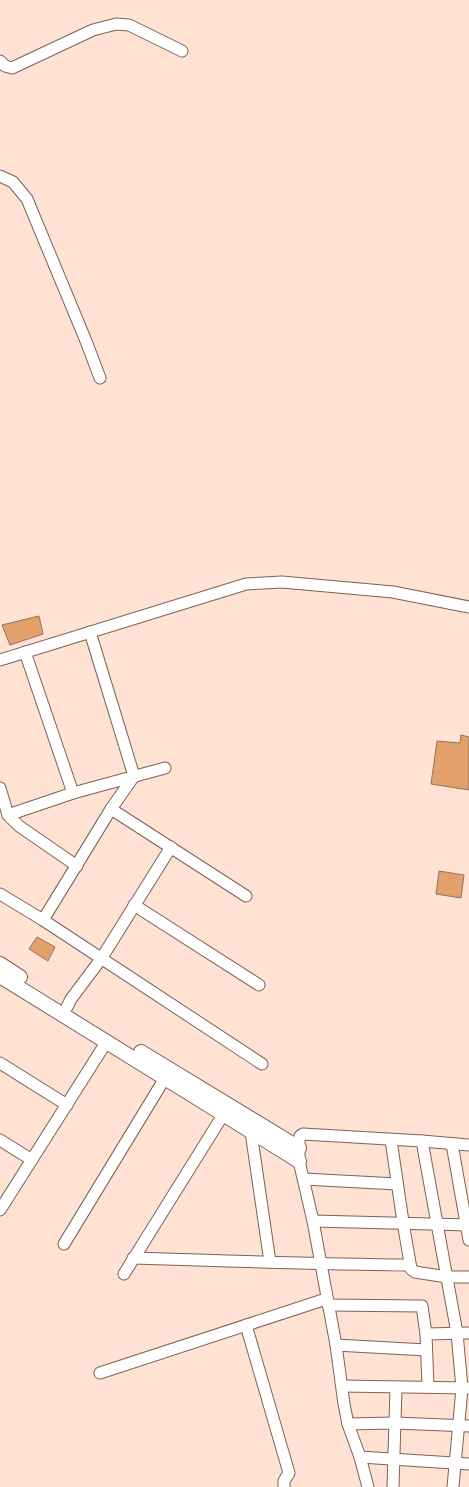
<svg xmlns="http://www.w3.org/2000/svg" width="469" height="1487" font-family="Poppins,sans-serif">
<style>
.building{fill:#e4a06a;stroke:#8b7463}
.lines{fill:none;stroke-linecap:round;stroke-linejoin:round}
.minor-casing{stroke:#7b6355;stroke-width:13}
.tertiary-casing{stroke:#7b6355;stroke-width:16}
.minor{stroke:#fff;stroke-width:11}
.tertiary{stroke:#fff;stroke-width:14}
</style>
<rect width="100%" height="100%" fill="#ffe2d3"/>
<!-- building -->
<g class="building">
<polygon points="39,616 43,634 10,645 2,625"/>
<polygon points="461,735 469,737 469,790 431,784 437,741 460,743"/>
<polygon points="439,871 464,875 461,898 436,894"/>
<polygon points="37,937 55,947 48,961 29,949"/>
</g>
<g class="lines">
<defs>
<g id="minor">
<polyline points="0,61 5,66 12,68 93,30 116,24 129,25 182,51"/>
<polyline points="0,176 13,182 27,199 86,341 100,378"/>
<polyline points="25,652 73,793"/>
<polyline points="0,660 246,584 282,582 393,592 469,607"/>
<polyline points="0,788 8,815 19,826 77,866"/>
<polyline points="111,809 246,896"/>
<polyline points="8,815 73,793 165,768"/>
<polyline points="0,894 43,920 262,1064"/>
<polyline points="134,905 259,985"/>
<polyline points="43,920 111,809 134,776 90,632"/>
<polyline points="67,1007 71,999 101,959 171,847"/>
<polyline points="0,1063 67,1105"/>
<polyline points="252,1125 251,1132 270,1262"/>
<polyline points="0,1140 32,1160"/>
<polyline points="391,1140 403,1222 411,1269 415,1272 447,1277 469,1277"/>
<polyline points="422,1141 469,1145"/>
<polyline points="452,1144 469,1240"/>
<polyline points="304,1179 397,1184"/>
<polyline points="0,1210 107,1041"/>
<polyline points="313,1221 469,1225"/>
<polyline points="64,1244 165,1078"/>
<path d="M133,1258C225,1261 317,1264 410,1265"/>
<polyline points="124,1274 223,1115"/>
<polyline points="328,1305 422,1306 426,1334"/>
<polyline points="246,1325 289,1473 284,1481 284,1487"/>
<polyline points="336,1345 426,1350"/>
<polyline points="100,1373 326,1299"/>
<polyline points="342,1386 468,1388"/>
<polyline points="428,1387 426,1334 469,1333"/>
<polyline points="348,1424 395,1423 469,1426"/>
<polyline points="360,1457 469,1464"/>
<polyline points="368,1487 360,1457 348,1424 344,1404 336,1345 313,1221 299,1161 299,1140 300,1136 303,1134 422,1141 457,1333 462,1388 453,1487"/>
<polyline points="393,1487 396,1388"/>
</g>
<g id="tertiary">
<polyline points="0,964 20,977"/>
<polyline points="0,976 299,1161"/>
<polyline points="141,1052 299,1148"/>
</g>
</defs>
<!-- minor casing -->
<use href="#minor" class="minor-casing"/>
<!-- tertiary casing -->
<use href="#tertiary" class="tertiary-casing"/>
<!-- minor -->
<use href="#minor" class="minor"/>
<!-- tertiary -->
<use href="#tertiary" class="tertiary"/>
</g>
</svg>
